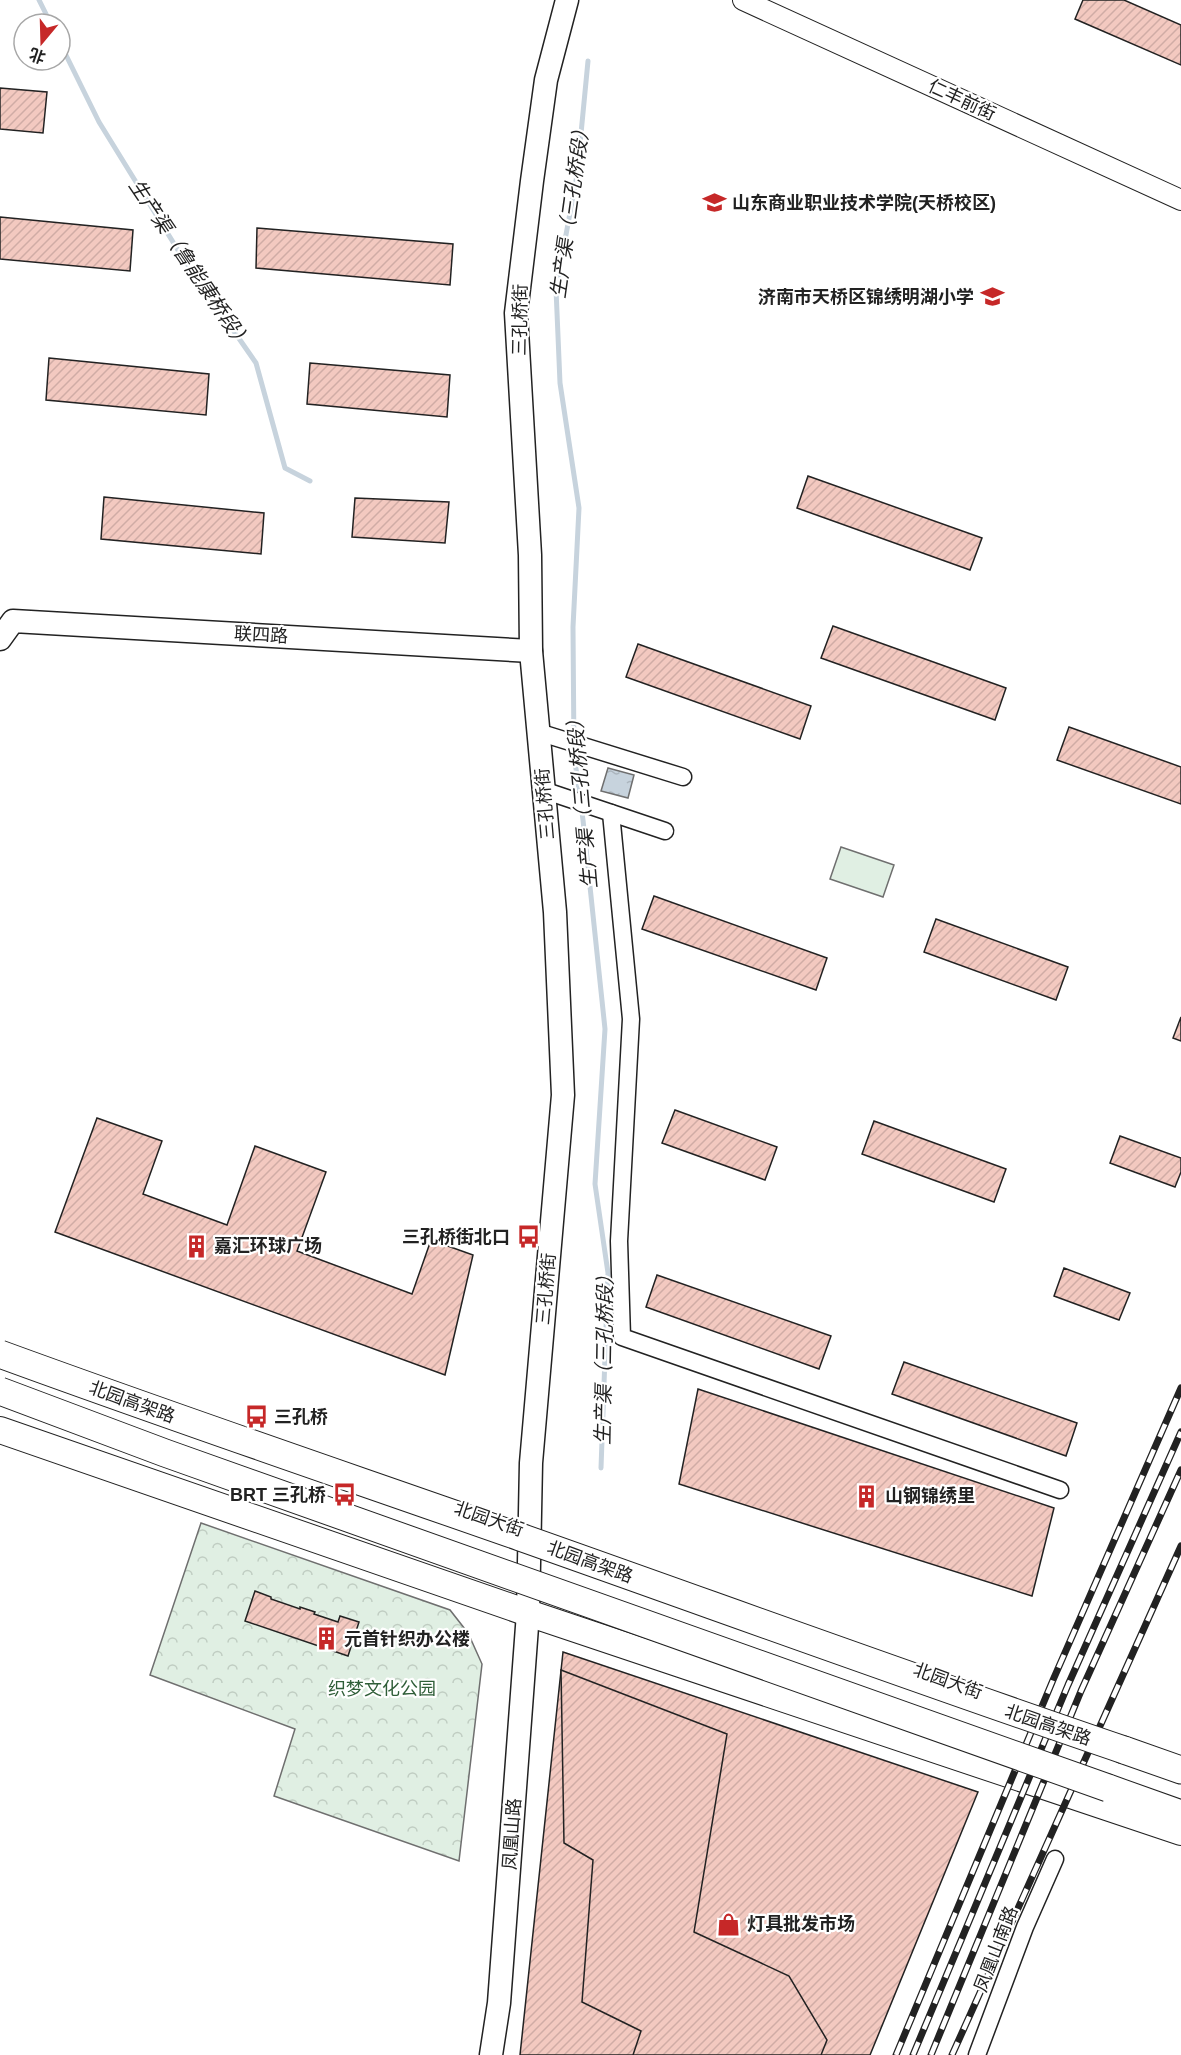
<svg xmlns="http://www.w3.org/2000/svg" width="1181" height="2055" font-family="Helvetica,'Noto Sans SC',sans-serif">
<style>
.green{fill:#e0efe3;stroke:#6f6f6f;stroke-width:1.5}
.forest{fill:url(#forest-crowns);stroke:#6f6f6f;stroke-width:1.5}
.water{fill:url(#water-ripples);stroke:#6f6f6f;stroke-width:1.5}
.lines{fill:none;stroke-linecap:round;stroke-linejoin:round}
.stream{stroke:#c7d3dd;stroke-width:5}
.building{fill:url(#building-hatch);stroke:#222;stroke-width:1.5}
.minor-casing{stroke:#222;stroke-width:19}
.tertiary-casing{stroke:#222;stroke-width:22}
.secondary-casing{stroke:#222;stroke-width:25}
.primary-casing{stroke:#222;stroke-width:28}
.trunk-casing{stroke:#222;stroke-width:29}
.minor{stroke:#fff;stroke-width:16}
.tertiary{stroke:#fff;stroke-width:20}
.secondary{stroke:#fff;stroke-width:22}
.primary{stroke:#fff;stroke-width:26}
.trunk{stroke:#fff;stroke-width:27}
.rail-casing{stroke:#222;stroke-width:7}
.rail{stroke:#fff;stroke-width:4.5;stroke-dasharray:14;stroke-linecap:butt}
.trunk-bridge-casing{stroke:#222;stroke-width:29;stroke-linecap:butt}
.trunk-bridge{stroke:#fff;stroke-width:27}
.labels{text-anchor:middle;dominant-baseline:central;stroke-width:4.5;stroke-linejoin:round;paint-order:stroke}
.street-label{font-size:18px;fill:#222;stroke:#fff}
.poi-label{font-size:18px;font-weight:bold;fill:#222;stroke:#fff;text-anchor:start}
.park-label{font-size:18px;fill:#2f5e38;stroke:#fff}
.water-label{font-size:20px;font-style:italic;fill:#222;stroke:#fff}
</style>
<defs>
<pattern id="forest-crowns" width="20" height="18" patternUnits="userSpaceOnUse" patternTransform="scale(1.5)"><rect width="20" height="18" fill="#e0efe3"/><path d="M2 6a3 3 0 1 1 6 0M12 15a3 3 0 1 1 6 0" fill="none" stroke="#c0cdc2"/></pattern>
<pattern id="water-ripples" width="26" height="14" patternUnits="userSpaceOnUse" patternTransform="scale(1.5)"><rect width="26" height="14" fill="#c7d3dd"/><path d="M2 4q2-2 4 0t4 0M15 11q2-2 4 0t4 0" fill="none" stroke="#abb5bd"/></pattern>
<pattern id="building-hatch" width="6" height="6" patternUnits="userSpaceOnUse" patternTransform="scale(1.5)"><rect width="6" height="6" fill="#f3c9c0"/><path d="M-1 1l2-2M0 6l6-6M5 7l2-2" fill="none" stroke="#d0aca5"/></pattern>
</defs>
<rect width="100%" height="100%" fill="#fff"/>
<!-- green -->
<polygon class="green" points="841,847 894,865 883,897 830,879"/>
<!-- forest -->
<polygon class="forest" points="201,1523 450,1610 468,1633 482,1664 459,1861 274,1796 295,1729 150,1675"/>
<!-- water -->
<polygon class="water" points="608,768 634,775 628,798 601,791"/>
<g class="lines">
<!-- stream -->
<g class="stream">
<polyline points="39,0 51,24"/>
<polyline points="60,43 99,122 181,255 256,363 285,468 310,481"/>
<polyline points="588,61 577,175 556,289 560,383 579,508 573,627 574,754 583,820 605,1029 595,1184 608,1273 601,1468"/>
</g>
</g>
<!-- building -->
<g class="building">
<polygon points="1083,0 1124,0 1181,25 1181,65 1075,19"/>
<polygon points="0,88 47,92 43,133 0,129"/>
<polygon points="0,217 133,230 130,271 0,259"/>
<polygon points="257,228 453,244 450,285 256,268"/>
<polygon points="49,358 209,374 206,415 46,400"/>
<polygon points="310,363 450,375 447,417 307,404"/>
<polygon points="808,476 982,538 970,570 797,508"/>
<polygon points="104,497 264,513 261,554 101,539"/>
<polygon points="355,498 449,502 445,543 352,537"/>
<polygon points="833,626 1006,688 995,720 821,658"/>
<polygon points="638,644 811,706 800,739 626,677"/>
<polygon points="1069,727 1181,767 1181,804 1057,760"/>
<polygon points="654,896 827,958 816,990 642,929"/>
<polygon points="936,919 1068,967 1056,1000 924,952"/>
<polygon points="1181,1017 1181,1041 1173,1038"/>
<polygon points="675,1110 777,1147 765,1180 662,1143"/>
<polygon points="97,1118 162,1141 143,1194 227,1225 255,1146 326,1172 297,1251 412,1294 431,1240 473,1255 445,1375 55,1232"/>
<polygon points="874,1121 1006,1169 994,1202 862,1154"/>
<polygon points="1120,1136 1181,1158 1181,1172 1175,1187 1110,1163"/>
<polygon points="1064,1268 1130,1293 1119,1320 1054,1296"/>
<polygon points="657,1275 831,1336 819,1369 646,1307"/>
<polygon points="904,1362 1077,1423 1066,1456 892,1394"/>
<polygon points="698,1389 1054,1508 1032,1596 679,1484"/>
<polygon points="255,1591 271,1597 271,1599 300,1609 300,1607 315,1612 314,1614 338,1622 340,1616 359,1622 348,1656 245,1621"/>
<polygon points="563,1652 978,1792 870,2055 520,2055"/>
<polygon points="561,1670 727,1734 694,1932 789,1976 827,2040 821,2055 633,2055 641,2031 582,2002 593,1860 564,1843"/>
</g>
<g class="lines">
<defs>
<g id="minor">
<polyline points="538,732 683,777"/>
<polyline points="543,790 665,831"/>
<polyline points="611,813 631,1019 619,1241 622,1337 1060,1490"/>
<polyline points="977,2055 1025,1927 1055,1859"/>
</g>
<polyline id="tertiary" points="743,0 1181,200"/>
<g id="secondary">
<polyline points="0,639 13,621 531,651"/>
<polyline points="491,2055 499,2003 528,1613 531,1463 563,1095 555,912 531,651 530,555 516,313 532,181 546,80 567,0"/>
</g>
<polyline id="primary" points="0,1430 528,1613 1181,1832"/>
<g id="trunk">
<polyline points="1124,1750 1181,1770"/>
<polyline points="1108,1788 1181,1814"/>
</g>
</defs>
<!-- minor casing -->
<use href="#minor" class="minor-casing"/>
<!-- tertiary casing -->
<use href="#tertiary" class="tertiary-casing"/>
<!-- secondary casing -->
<use href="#secondary" class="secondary-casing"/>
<!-- primary casing -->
<use href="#primary" class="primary-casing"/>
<!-- trunk casing -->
<use href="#trunk" class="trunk-casing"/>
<!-- minor -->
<use href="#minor" class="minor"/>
<!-- tertiary -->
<use href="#tertiary" class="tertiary"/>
<!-- secondary -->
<use href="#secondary" class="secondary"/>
<!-- primary -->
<use href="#primary" class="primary"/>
<!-- trunk -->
<use href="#trunk" class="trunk"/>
<defs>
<g id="rail">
<polyline points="896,2055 1053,1680 1181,1388"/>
<polyline points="913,2055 1068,1685 1181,1432"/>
<polyline points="931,2055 1081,1691 1181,1470"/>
<polyline points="952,2055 1181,1546"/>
</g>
</defs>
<!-- rail casing -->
<use href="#rail" class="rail-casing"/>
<!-- rail -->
<use href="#rail" class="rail"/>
<defs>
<g id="trunk-bridge">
<path d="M0,1354C172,1417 346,1476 520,1537C721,1608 921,1681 1124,1750"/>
<polyline points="0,1391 165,1453 1108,1788"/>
</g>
</defs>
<!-- trunk-bridge casing -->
<use href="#trunk-bridge" class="trunk-bridge-casing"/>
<!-- trunk-bridge -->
<use href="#trunk-bridge" class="trunk-bridge"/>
</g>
<!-- icons -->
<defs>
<symbol id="university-bare" viewBox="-9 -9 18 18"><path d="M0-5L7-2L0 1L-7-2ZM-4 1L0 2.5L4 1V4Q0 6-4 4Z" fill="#c62828" stroke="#fff" stroke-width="2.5" paint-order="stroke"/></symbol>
<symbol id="school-bare" viewBox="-9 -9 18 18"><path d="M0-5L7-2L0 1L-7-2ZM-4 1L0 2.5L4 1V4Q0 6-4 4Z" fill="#c62828" stroke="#fff" stroke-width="2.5" paint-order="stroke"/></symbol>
<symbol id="bus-bare" viewBox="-9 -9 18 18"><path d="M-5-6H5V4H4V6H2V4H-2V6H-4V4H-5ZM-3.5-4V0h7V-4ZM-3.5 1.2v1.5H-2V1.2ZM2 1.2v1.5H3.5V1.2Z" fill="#c62828" stroke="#fff" stroke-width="2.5" paint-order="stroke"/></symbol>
<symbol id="building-bare" viewBox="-9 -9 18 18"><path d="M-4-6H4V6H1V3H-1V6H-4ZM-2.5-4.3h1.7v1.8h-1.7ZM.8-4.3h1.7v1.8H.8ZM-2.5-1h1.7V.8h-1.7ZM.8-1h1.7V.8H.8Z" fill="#c62828" stroke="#fff" stroke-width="2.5" paint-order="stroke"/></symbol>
<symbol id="shop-bare" viewBox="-9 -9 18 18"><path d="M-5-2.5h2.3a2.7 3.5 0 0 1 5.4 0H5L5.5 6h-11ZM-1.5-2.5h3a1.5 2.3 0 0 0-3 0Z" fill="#c62828" stroke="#fff" stroke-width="2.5" paint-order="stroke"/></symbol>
</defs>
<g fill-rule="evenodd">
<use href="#university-bare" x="698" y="186" width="33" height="33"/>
<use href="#school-bare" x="976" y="280" width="33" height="33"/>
<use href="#bus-bare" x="512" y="1220" width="33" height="33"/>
<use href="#building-bare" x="180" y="1230" width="33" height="33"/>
<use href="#bus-bare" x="240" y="1400" width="33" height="33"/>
<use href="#bus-bare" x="328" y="1478" width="33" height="33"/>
<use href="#building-bare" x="850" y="1480" width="33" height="33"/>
<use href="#building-bare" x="310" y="1622" width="33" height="33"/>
<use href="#shop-bare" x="712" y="1908" width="33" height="33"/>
</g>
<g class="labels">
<!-- street labels -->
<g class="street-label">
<text transform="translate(962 100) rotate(25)">仁丰前街</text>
<text transform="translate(520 320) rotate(-89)">三孔桥街</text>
<text transform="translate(261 635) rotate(3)">联四路</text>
<text transform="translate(545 804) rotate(-95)">三孔桥街</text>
<text transform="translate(546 1289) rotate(-85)">三孔桥街</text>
<text transform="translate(132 1402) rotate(20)">北园高架路</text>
<text transform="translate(489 1519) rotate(19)">北园大街</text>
<text transform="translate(590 1562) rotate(20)">北园高架路</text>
<text transform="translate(948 1681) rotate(20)">北园大街</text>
<text transform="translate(1048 1725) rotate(19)">北园高架路</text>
<text transform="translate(512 1834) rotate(-86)">凤凰山路</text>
<text transform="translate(996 1949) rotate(-69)">凤凰山南路</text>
</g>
<!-- poi labels -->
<g class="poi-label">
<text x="732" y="203">山东商业职业技术学院(天桥校区)</text>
<text x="974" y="297" text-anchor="end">济南市天桥区锦绣明湖小学</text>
<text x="510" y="1237" text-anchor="end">三孔桥街北口</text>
<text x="214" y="1246">嘉汇环球广场</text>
<text x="274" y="1417">三孔桥</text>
<text x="326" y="1495" text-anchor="end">BRT 三孔桥</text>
<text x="885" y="1496">山钢锦绣里</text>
<text x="344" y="1639">元首针织办公楼</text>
<text x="747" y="1924">灯具批发市场</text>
</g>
<!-- park labels -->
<g class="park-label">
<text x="382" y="1689">织梦文化公园</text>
</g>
<!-- water labels -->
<g class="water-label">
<text transform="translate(570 209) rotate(-82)">生产渠（三孔桥段）</text>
<text transform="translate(190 264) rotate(56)">生产渠（鲁能康桥段）</text>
<text transform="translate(582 799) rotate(-95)">生产渠（三孔桥段）</text>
<text transform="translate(604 1355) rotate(-89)">生产渠（三孔桥段）</text>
</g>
</g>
<!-- north arrow -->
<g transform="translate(42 42) rotate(199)"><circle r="28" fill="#ffffff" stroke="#a7a7a7" stroke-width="1.5"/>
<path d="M0-4.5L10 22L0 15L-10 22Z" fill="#c62828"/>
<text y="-9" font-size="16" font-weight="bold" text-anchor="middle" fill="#222222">北</text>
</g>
</svg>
